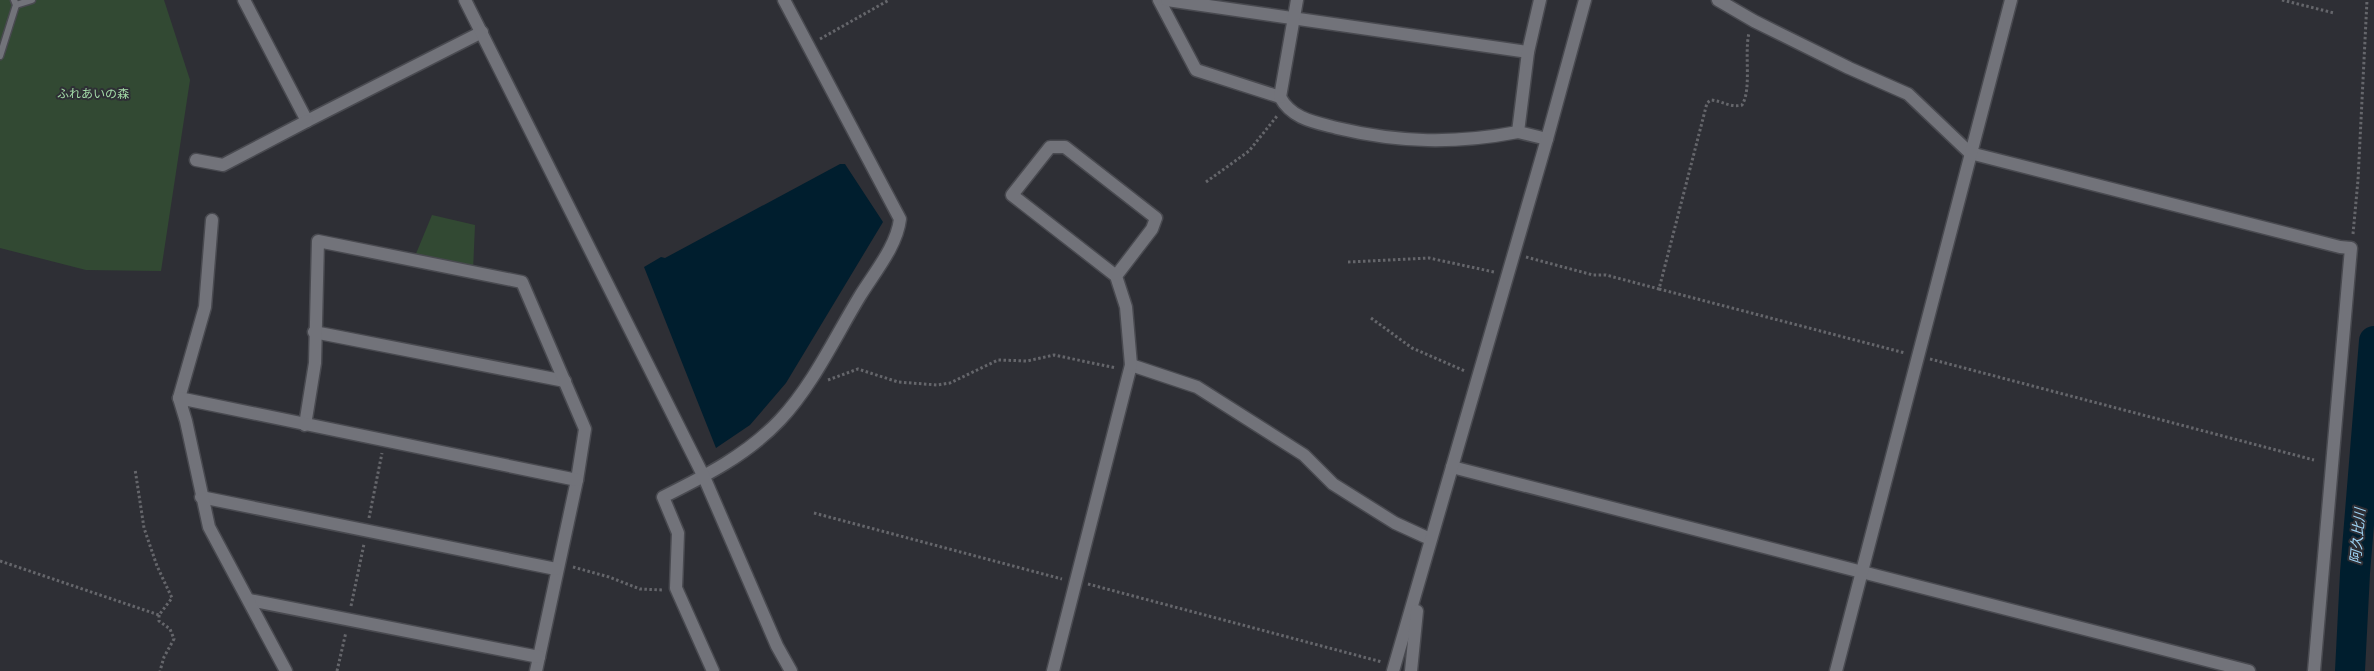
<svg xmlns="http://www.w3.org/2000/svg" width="2374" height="671" font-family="'Varela Round','Noto Sans JP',sans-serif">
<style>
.green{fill:#324933}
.water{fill:#001e2e}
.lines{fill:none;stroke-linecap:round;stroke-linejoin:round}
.river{stroke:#001e2e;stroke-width:30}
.service-casing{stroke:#494a50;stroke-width:9}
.minor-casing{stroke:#494a50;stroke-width:15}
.tertiary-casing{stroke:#494a50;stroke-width:15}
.path{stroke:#65666b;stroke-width:3;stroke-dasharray:2.5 2.5;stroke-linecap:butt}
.service{stroke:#72737a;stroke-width:6}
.minor{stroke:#72737a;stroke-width:12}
.tertiary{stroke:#72737a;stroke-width:12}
.labels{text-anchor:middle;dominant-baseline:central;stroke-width:4;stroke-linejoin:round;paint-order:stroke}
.park-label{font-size:12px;fill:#a3dba7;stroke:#2e2f35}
.water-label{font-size:14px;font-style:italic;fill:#9ed5f6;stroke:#2e2f35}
</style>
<rect width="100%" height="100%" fill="#2e2f35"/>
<!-- green -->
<g class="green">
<polygon points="0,0 164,0 190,80 161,271 86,270 0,248"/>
<polygon points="432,215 475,225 473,271 413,261"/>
</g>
<!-- water -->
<polygon class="water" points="840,164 845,164 883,222 786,383 750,425 716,448 644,267 661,257 665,258"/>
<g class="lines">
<!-- river -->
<polyline class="river" points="2350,671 2355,573 2374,341"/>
<defs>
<g id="service">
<polyline points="16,5 32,0"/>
<polyline points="0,56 16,5 14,0"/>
</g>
<g id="minor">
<polyline points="244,0 307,121 482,32"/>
<path d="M1159,0L1196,70L1280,97C1292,119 1314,122 1337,128C1400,143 1455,144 1518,132"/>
<polyline points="1167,0 1528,52"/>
<polyline points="1540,0 1528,52 1518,132 1547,139"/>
<polyline points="1718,0 1754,21 1849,68 1908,94 1970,153 2340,247 2351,248 2314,671"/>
<polyline points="1280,97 1297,0"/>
<polyline points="196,160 223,165 307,121"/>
<polyline points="314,332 565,381"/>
<polyline points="1131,365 1197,387 1304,455 1333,484 1395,523 1430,539"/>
<polyline points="179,398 205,307 212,220"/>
<polyline points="305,425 315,363 318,241 522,282 585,429 577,480 536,671"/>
<polyline points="1452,467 2249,671"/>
<polyline points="201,497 556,569"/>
<polyline points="249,600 539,657"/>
<polyline points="286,671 209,527 186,421 179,398 577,480"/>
<path d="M713,671L676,588L678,533L663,497C705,476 747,455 780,420C813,385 835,337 860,296C874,273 897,246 900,219L784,0"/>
<polyline points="1053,671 1131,365 1126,307 1116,276 1152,229 1156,218 1065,147 1050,147 1012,195 1116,276"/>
<polyline points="1836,671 2011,0"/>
</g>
<g id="tertiary">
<polyline points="465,0 704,477 777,646 791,671"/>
<polyline points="1393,671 1547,139 1585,0"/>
<polyline points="1411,671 1417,611"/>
</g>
</defs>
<!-- service casing -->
<use href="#service" class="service-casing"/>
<!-- minor casing -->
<use href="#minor" class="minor-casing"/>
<!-- tertiary casing -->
<use href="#tertiary" class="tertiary-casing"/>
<!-- path -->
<g class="path">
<polyline points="2282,0 2334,13"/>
<polyline points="820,39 889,0"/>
<polyline points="1206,182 1249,151 1277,116"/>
<polyline points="2353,234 2358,180 2367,0"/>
<path d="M1526,257L1593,275H1606L1659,289L1707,103L1711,100C1723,101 1730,108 1742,105C1752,89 1744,54 1749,33"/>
<polyline points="1348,262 1429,258 1494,272"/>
<polyline points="1659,289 1905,353"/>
<polyline points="1371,318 1412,348 1465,371"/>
<polyline points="1930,359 2314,460"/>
<polyline points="828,380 858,369 898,382 937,385 950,383 998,360 1027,361 1054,355 1116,368"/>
<polyline points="814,513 1062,579"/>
<polyline points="369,518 382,453"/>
<polyline points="0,561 159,615 172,598 157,566 144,528 135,469"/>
<polyline points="573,567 609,577 640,589 663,590"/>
<polyline points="1088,584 1382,662"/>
<polyline points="351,606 364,544"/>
<polyline points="159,615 159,621 170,629 174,639 164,657 160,671"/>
<polyline points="337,671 346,632"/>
</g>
<!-- service -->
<use href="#service" class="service"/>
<!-- minor -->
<use href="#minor" class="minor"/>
<!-- tertiary -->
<use href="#tertiary" class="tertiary"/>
</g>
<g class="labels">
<!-- park labels -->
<g class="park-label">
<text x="93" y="94">ふれあいの森</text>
</g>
<!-- water labels -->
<g class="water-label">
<text transform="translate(2358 536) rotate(-85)">阿久比川</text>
</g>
</g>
</svg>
